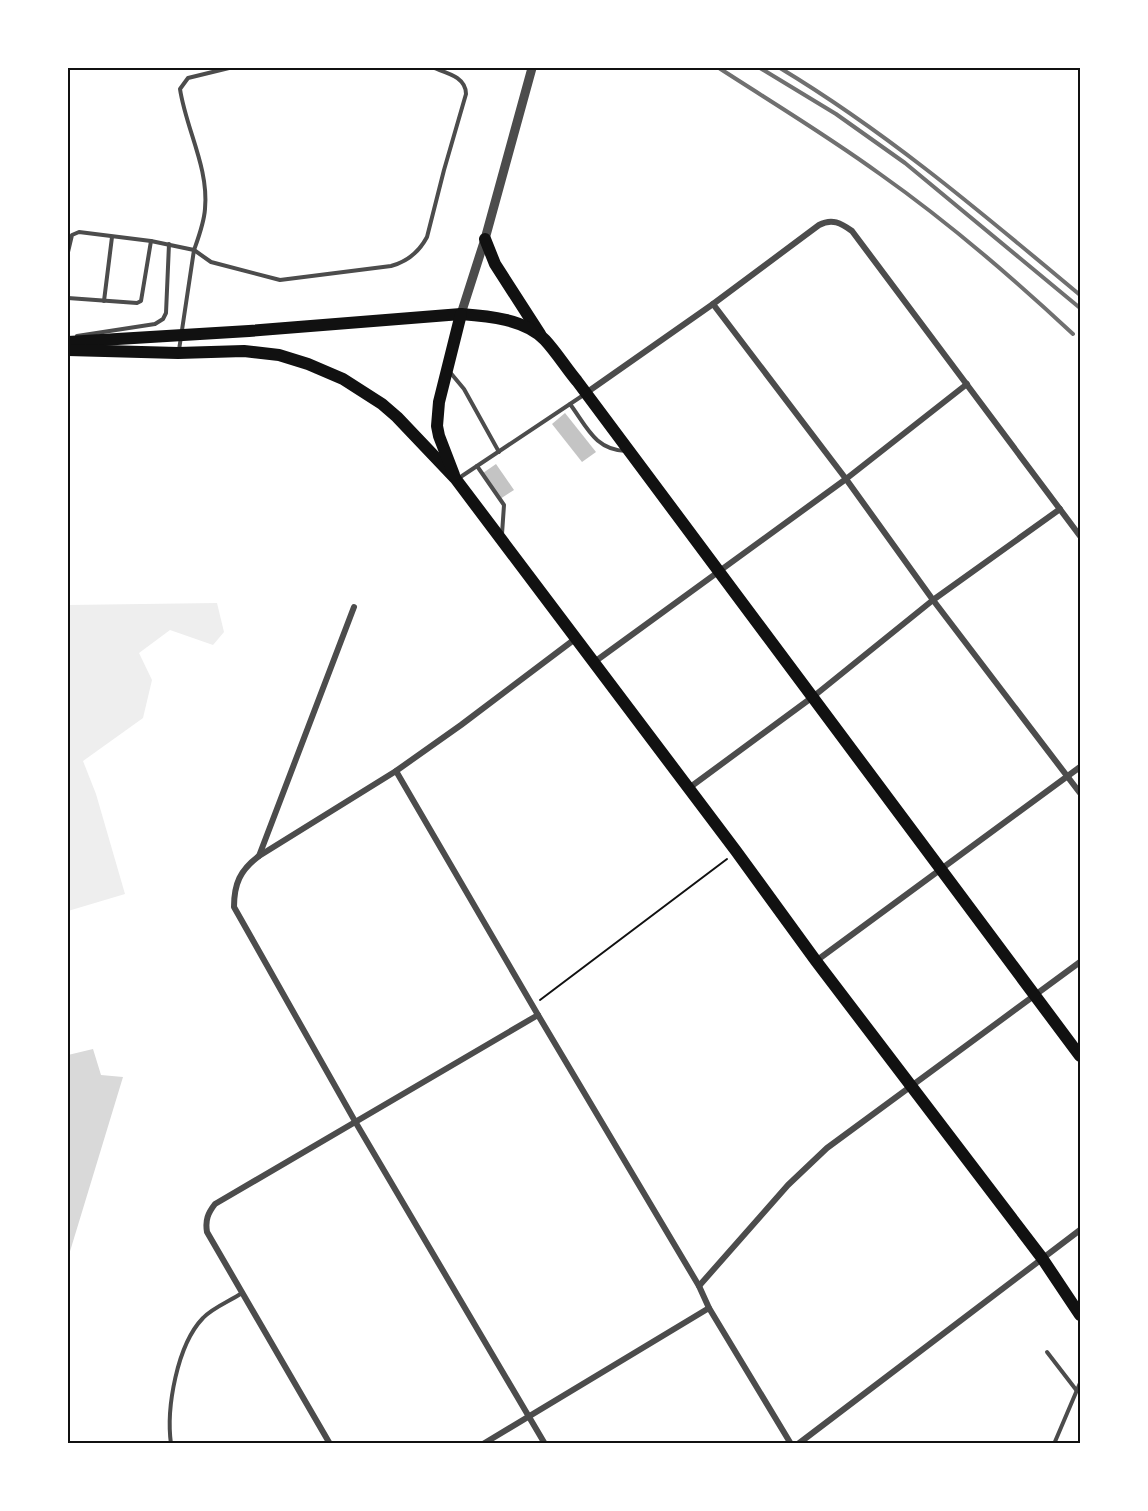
<svg xmlns="http://www.w3.org/2000/svg" width="1148" height="1511" font-family="'Work Sans',sans-serif">
<style>
.green{fill:#eee}
.water{fill:#d9d9d9}
.building{fill:#c4c4c4}
.lines{fill:none;stroke-linecap:round;stroke-linejoin:round}
.path{stroke:#111;stroke-width:2}
.service{stroke:#4c4c4c;stroke-width:4}
.minor{stroke:#4c4c4c;stroke-width:6}
.tertiary{stroke:#4c4c4c;stroke-width:9}
.primary{stroke:#111;stroke-width:12}
.rail{stroke:#707070;stroke-width:4}
.neatline{fill:none;stroke:#111;stroke-width:2}
</style>
<rect width="100%" height="100%" fill="#fff"/>
<!-- green -->
<polygon class="green" points="217,603 224,632 213,645 170,630 139,653 152,680 143,718 83,761 96,794 125,894 68,911 68,605"/>
<!-- water -->
<polygon class="water" points="93,1049 101,1075 123,1077 68,1258 68,1055"/>
<!-- building -->
<g class="building">
<polygon points="565,413 596,452 582,462 552,424"/>
<polygon points="496,464 514,490 500,499 483,473"/>
</g>
<g class="lines">
<!-- path -->
<polyline class="path" points="540,1000 727,859"/>
<!-- service -->
<g class="service">
<path d="M194,250L211,262L280,280L391,266C406,262 419,252 427,237L444,170L466,94C466,77 447,73 434,68"/>
<path d="M68,252L72,235L79,232L151,241L194,250C199,236 204,223 205,209C209,168 186,129 180,89L188,78L229,68"/>
<polyline points="68,298 137,303 141,301 151,241"/>
<polyline points="104,301 112,237"/>
<polyline points="77,336 155,324 163,319 166,313 169,244"/>
<polyline points="179,350 194,250"/>
<polyline points="449,371 464,389 499,452"/>
<path d="M570,404C587,427 595,450 626,451"/>
<polyline points="477,466 504,505 502,534"/>
<polyline points="459,478 585,394"/>
<polyline points="1047,1352 1077,1391"/>
<path d="M171,1444C166,1408 177,1345 203,1318C212,1308 230,1301 242,1293"/>
<polyline points="1054,1444 1080,1383"/>
</g>
<!-- minor -->
<g class="minor">
<polyline points="713,304 846,479 933,600 1080,793"/>
<path d="M586,393L713,304L819,225C832,218 841,223 852,231L1080,536"/>
<polyline points="593,663 846,479 967,384"/>
<polyline points="396,771 538,1015 699,1286 709,1308 791,1444"/>
<polyline points="689,788 814,696 933,600 1060,509"/>
<polyline points="259,856 354,607"/>
<polyline points="816,961 1080,767"/>
<polyline points="699,1286 788,1185 827,1148 1080,962"/>
<path d="M330,1444L207,1232C205,1220 208,1213 215,1204L538,1015"/>
<polyline points="483,1444 709,1308"/>
<path d="M545,1444L356,1123L234,907C234,884 240,870 259,856L396,771L461,725L575,639"/>
<polyline points="798,1444 1080,1230"/>
</g>
<!-- tertiary -->
<polyline class="tertiary" points="461,314 485,239 532,68"/>
<!-- primary -->
<g class="primary">
<polyline points="485,239 495,264 540,334"/>
<path d="M68,342L249,331L461,314C488,316 525,319 545,340C557,353 566,368 577,381L1080,1056"/>
<polyline points="68,350 178,353 244,351 279,355 308,364 343,379 382,404 397,417 455,478 736,851 816,961 1042,1258 1080,1315"/>
<polyline points="454,475 439,436 437,426 439,402 461,314"/>
</g>
<!-- rail -->
<g class="rail">
<path d="M719,68C773,103 828,136 880,174C948,222 1012,277 1073,334"/>
<polyline points="760,68 836,114 905,163 1080,308"/>
<path d="M780,68C888,133 983,214 1080,295"/>
</g>
</g>
<!-- border -->
<rect width="1148" height="1511" fill="none" stroke="#ffffff" stroke-width="138"/>
<rect x="69" y="69" width="1010" height="1373" class="neatline"/>
</svg>
